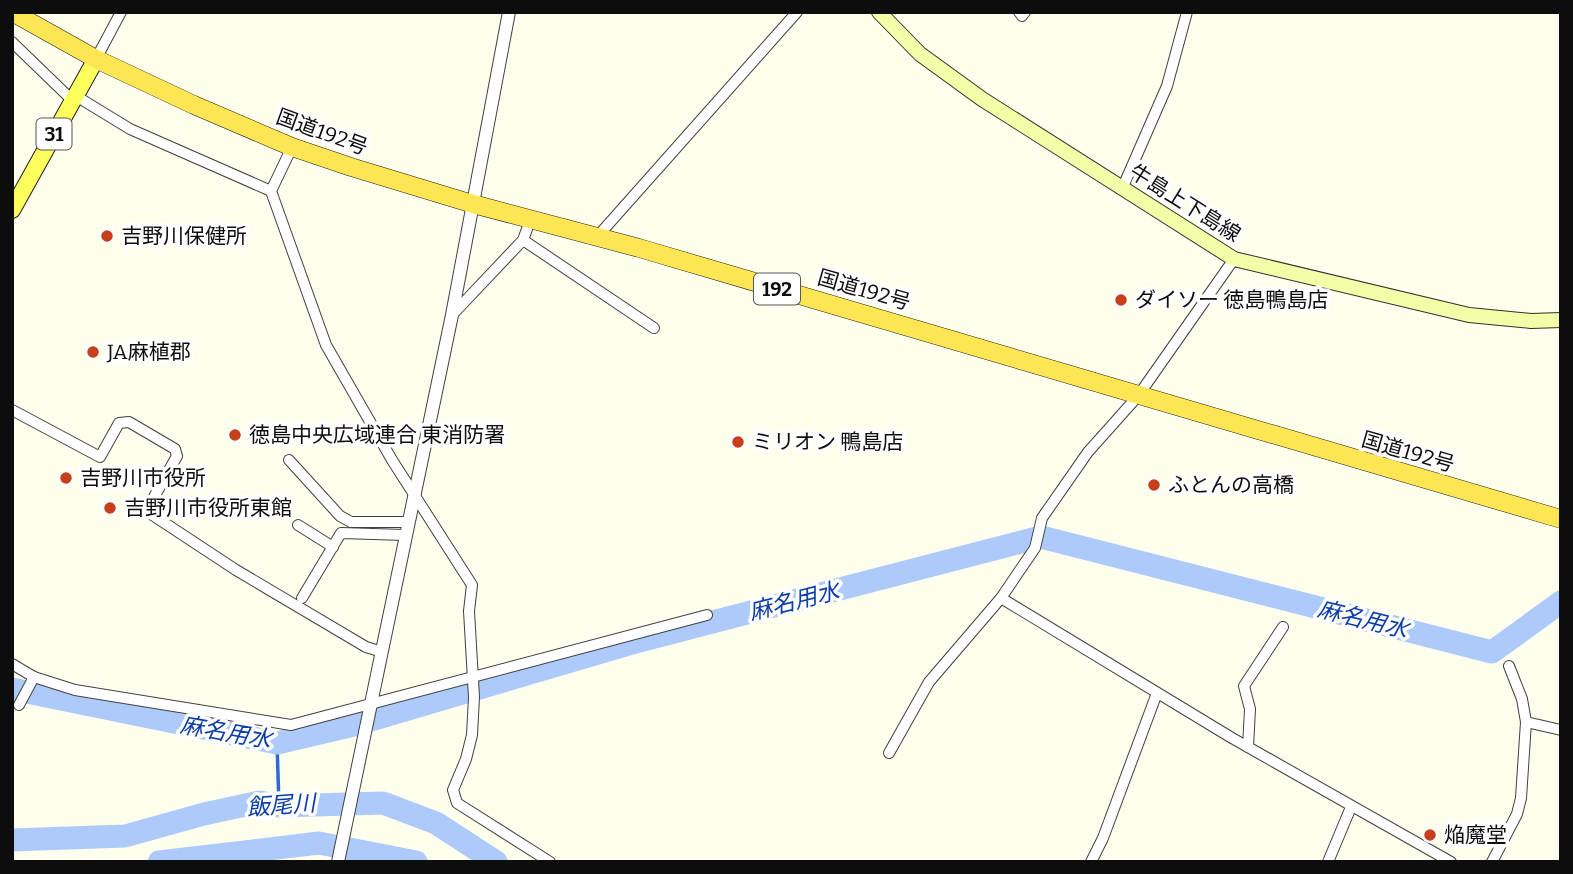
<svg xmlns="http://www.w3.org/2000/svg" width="1573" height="874" font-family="Bitter,'Noto Sans JP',serif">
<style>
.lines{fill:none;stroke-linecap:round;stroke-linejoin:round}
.stream{stroke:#2f69d7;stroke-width:3.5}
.river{stroke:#aecafb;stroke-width:23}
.minor-casing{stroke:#404040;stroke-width:12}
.tertiary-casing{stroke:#404040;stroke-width:14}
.secondary-casing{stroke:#2f2f2f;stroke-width:16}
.primary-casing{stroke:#1e1e1e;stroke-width:18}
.trunk-casing{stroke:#1e1e1e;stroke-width:19}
.minor{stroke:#fff;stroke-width:10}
.tertiary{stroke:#fff;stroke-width:12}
.secondary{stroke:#f2ffa8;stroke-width:14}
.primary{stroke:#fdff5d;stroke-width:16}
.trunk{stroke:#fee554;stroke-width:18}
.poi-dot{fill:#c73f1b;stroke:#fff;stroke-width:2.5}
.labels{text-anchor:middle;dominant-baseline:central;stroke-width:7;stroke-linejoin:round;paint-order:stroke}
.shield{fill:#fff;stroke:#565656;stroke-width:2}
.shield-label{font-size:19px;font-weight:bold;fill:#0d0d0d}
.street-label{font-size:21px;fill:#0d0d0d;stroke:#fff}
.poi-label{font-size:21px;fill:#0d0d0d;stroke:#fff;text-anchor:start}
.water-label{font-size:23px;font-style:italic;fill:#0d3da8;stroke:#fff}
</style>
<rect width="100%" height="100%" fill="#feffed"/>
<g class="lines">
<!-- stream -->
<polyline class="stream" points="277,743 279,806"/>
<!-- river -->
<g class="river">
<polyline points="12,689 277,743 354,725 639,641 1041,537 1492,652 1561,602"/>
<polyline points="12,840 125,836 204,814 260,802 279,806 383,803 436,823 496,862"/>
<polyline points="159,862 319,843 416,862"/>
</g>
<defs>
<g id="minor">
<polyline points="1019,12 1022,16 1025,12"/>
<polyline points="12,42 73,101"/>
<polyline points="96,59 121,12"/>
<polyline points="76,96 130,129 271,191"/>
<polyline points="292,147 271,191 326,345 392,460 472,585 469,611 474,697 472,735 466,759 453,790 457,803 550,862"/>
<polyline points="1122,189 1167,86 1187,12"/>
<polyline points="531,218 523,240 654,328"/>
<polyline points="597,237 797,12"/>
<polyline points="1234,259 1138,396 1088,452 1042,518 1035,548 1001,598 1232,738 1451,862"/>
<polyline points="452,315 523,240"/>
<polyline points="12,410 100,457 119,423 129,422 175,449 177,456 149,506 151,514 236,570 366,647 382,652"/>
<polyline points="289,460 340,516 351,522 407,522"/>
<polyline points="298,525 333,547"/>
<polyline points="302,598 341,533 405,535"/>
<polyline points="12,664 34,677 75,690 291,725 707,615"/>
<polyline points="19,705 34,677"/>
<polyline points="1526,722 1561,730"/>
<polyline points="1248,747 1250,709 1244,686 1283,627"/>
<polyline points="889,753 929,682 1001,598"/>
<polyline points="1091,862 1103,838 1157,693"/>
<polyline points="1328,862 1351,807"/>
<polyline points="1492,862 1517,814 1521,798 1526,722 1522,699 1509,666"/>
</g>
<polyline id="tertiary" points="338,862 452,315 509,12"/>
<polyline id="secondary" points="879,12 920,54 982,99 1234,259 1469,315 1531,321 1561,320"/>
<polyline id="primary" points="12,210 96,59"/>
<polyline id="trunk" points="12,12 96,59 194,105 292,147 351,167 473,204 639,248 1561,519"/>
</defs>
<!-- minor casing -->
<use href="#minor" class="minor-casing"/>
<!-- tertiary casing -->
<use href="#tertiary" class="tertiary-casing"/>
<!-- secondary casing -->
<use href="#secondary" class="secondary-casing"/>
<!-- primary casing -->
<use href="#primary" class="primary-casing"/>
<!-- trunk casing -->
<use href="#trunk" class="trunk-casing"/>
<!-- minor -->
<use href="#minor" class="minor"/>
<!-- tertiary -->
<use href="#tertiary" class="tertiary"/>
<!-- secondary -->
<use href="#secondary" class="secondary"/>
<!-- primary -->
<use href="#primary" class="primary"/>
<!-- trunk -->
<use href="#trunk" class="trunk"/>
</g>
<!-- markers -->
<g class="poi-dot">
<circle cx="107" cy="236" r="7"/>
<circle cx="1121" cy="300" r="7"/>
<circle cx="93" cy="352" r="7"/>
<circle cx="235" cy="435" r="7"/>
<circle cx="738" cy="442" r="7"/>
<circle cx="66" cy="478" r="7"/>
<circle cx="1154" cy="485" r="7"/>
<circle cx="110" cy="508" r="7"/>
<circle cx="1430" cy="835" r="7"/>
</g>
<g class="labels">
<!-- shield labels -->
<g class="shield">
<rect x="36.5" y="118.5" width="35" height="31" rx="5"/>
<rect x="754" y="273.5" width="46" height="31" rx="5"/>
</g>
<g class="shield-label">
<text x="54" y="134">31</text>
<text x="777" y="289">192</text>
</g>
<!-- street labels -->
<g class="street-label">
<text transform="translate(322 132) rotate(20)">国道192号</text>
<text transform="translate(1185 203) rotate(32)">牛島上下島線</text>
<text transform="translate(864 290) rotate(16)">国道192号</text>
<text transform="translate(1408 452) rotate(16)">国道192号</text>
</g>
<!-- poi labels -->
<g class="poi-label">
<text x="121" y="236">吉野川保健所</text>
<text x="1135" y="300">ダイソー 徳島鴨島店</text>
<text x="107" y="352">JA麻植郡</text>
<text x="249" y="435">徳島中央広域連合 東消防署</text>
<text x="752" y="442">ミリオン 鴨島店</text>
<text x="80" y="478">吉野川市役所</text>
<text x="1168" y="485">ふとんの高橋</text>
<text x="124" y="508">吉野川市役所東館</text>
<text x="1444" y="835">焔魔堂</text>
</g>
<!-- water labels -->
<g class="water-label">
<text transform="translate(794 601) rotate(-14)">麻名用水</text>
<text transform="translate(1363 619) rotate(14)">麻名用水</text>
<text transform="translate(226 732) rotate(10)">麻名用水</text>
<text transform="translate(281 805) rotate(-4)">飯尾川</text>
</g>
</g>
<!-- border -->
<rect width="1573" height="874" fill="none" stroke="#0d0d0d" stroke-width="28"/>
</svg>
